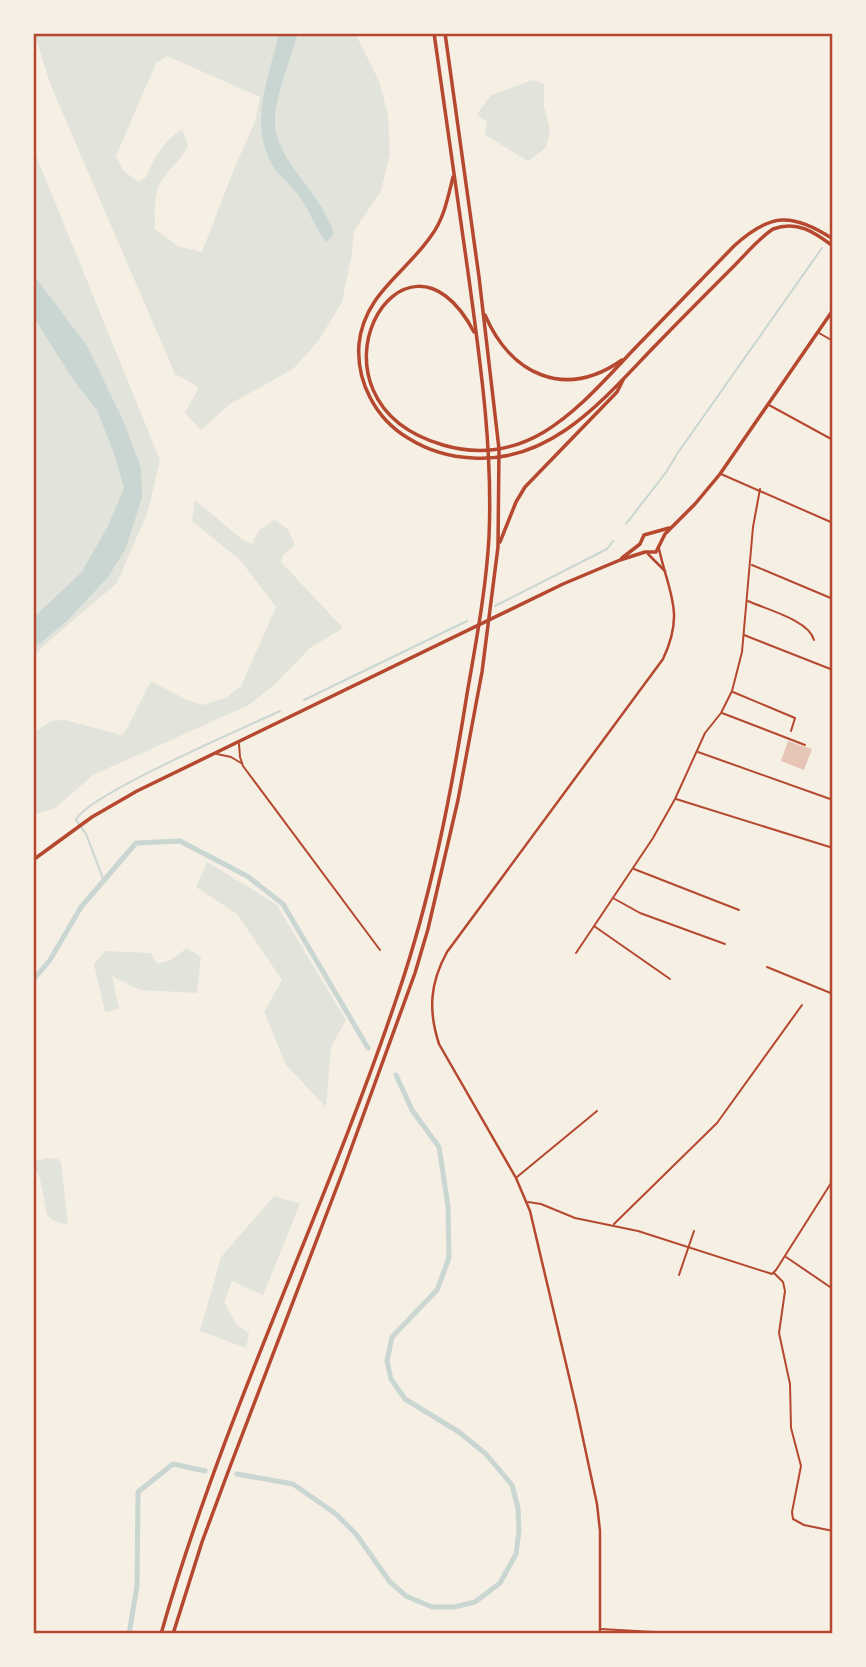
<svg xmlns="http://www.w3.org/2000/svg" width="866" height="1667" font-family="Rubik,sans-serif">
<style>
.green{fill:#e2e4dc;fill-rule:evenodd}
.water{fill:#c9d6d2}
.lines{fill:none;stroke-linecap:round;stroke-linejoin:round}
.stream{stroke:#c9d6d2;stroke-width:2}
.canal{stroke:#c9d6d2;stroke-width:5}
.building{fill:#e6c5b7}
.minor{stroke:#b5482f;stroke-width:2}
.secondary{stroke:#b5482f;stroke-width:2.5}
.primary{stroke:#b5482f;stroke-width:3.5}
.motorway{stroke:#b5482f;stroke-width:3.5}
.neatline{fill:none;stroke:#b5482f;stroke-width:2.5}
</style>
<rect width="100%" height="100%" fill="#f6efe4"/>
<!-- green -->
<g class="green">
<path d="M34,33H355L379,81L388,115L390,154L381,191L354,231L352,253L342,302L319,340L293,369L230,404L201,430L185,413L199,387L175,374L51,86ZM167,56L260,97L255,122L236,164L202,252L178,246L155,229C155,213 153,192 163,178C172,166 181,160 188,146L182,129C164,141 154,157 146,177L138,182L123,170L116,156L156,63Z"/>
<polygon points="533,80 544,84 544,106 550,131 546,148 528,161 485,135 487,122 477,114 491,95"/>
<polygon points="33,148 160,460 148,511 117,583 41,648 33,660"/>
<polygon points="195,500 243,540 252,544 259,530 274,520 288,529 295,545 283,555 281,562 343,628 310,648 273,686 249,705 93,775 55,808 33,815 33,733 51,721 65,720 122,735 128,727 151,681 185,699 203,705 227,697 241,686 276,607 240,560 192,521"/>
<polygon points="207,862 276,904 346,1020 331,1047 326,1107 286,1065 264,1012 282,980 237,914 196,887"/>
<polygon points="187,948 201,957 197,993 140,990 112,976 119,1009 105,1012 94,964 105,951 151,953 157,964 171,960"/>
<polygon points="48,1158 58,1159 61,1162 68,1225 53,1220 47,1215 40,1179 35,1168 36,1161"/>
<polygon points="274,1196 300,1204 263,1295 232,1281 224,1302 237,1325 249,1333 246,1348 200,1331 221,1257"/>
</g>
<!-- water -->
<g class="water">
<path d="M279,33H298C291,58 274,99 275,124C275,138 286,158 294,169C310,190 326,209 334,234L326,242C315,228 310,211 299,196C291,184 278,176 271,163C249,121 269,77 279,33Z"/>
<polygon points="33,274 87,346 123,420 141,468 142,497 126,548 108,577 67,621 33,649 33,618 81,573 108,526 124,488 115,456 97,410 74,381 33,316"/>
</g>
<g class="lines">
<!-- stream -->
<g class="stream">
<polyline points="626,524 667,471 677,454 822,248"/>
<polyline points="495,606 607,549 613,541"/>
<polyline points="304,700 467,621"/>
<path d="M104,881L86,834L76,820C87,795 246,727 280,711"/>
</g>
<!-- canal -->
<g class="canal">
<polyline points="33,980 50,960 81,907 136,843 180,841 247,876 283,904 368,1048"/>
<polyline points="237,1474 293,1484 336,1514 356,1534 390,1582 406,1596 432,1607 454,1607 475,1602 500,1583 516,1554 519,1531 518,1508 512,1485 486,1454 459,1432 405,1399 391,1379 387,1361 392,1337 437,1290 449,1258 448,1206 439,1147 412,1110 396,1075"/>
<polyline points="129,1634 137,1586 138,1492 173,1464 205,1471"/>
</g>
</g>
<!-- building -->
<polygon class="building" points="788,741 812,749 804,770 781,761"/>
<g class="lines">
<!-- minor -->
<g class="minor">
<polyline points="819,333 833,341"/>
<polyline points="769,405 833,440"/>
<polyline points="721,474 833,523"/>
<polyline points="752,565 833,599"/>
<path d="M748,601C765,609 809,620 814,640"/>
<polyline points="744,635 833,670"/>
<polyline points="733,692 795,718 791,731"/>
<polyline points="722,713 805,745"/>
<polyline points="239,744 240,757 243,766 380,950"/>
<polyline points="698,752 833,800"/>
<polyline points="217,754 231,757 241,763"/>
<polyline points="676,799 833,848"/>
<polyline points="634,869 739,910"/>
<polyline points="613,898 640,913 725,944"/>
<polyline points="594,926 670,979"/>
<polyline points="576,953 653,838 675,799 705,733 721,713 732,691 742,652 753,527 760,489"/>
<polyline points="767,967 833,994"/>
<polyline points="517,1177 597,1111"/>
<polyline points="528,1202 541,1204 575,1218 638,1231 772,1274 776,1270 833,1180"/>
<polyline points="614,1224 717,1123 802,1005"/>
<polyline points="786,1257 833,1289"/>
<polyline points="774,1273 783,1282 785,1291 779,1333 790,1384 791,1428 801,1466 792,1512 793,1519 804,1525 833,1531"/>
<polyline points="679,1275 694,1231"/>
<polyline points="601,1629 689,1634"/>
<polyline points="763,1634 781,1634"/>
</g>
<!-- secondary -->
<g class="secondary">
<polyline points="648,554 665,571"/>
<path d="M600,1634V1531L597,1504L576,1406L530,1211L516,1178L439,1044C428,1010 430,983 447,952L663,659C685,613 669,594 659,549"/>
</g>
<!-- primary -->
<g class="primary">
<polyline points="622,558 640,544 644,535 669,528"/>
<polyline points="33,860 92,817 137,791 563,584 620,560 645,552 656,552 665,534 695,504 720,474 833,310"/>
</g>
<!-- motorway -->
<g class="motorway">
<path d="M453,177C448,197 444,219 431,236C405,274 364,294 359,344C356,382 376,419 408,438C427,450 450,457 473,458C551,463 603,400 652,349C679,321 707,293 734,266C747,253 758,239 773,229C797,220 814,232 833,246"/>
<path d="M485,315C511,375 565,400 622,360"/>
<path d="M474,332C403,197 289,400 443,445C532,471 584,401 638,345C670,312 702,279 734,246C770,213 792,212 833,239"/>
<polyline points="500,542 516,502 525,487 617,392 623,380"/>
<path d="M161,1634C223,1415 326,1209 398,994C431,897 451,795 467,694C476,642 486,590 489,537C493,448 480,360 468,272C456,193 445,113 434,33"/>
<polyline points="173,1634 202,1542 228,1472 343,1171 415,973 428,929 458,800 482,672 498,547 499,449 479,277 445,33"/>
</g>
</g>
<!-- border -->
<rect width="866" height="1667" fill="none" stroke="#f6efe4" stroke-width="70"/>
<rect x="35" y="35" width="796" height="1597" class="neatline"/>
</svg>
